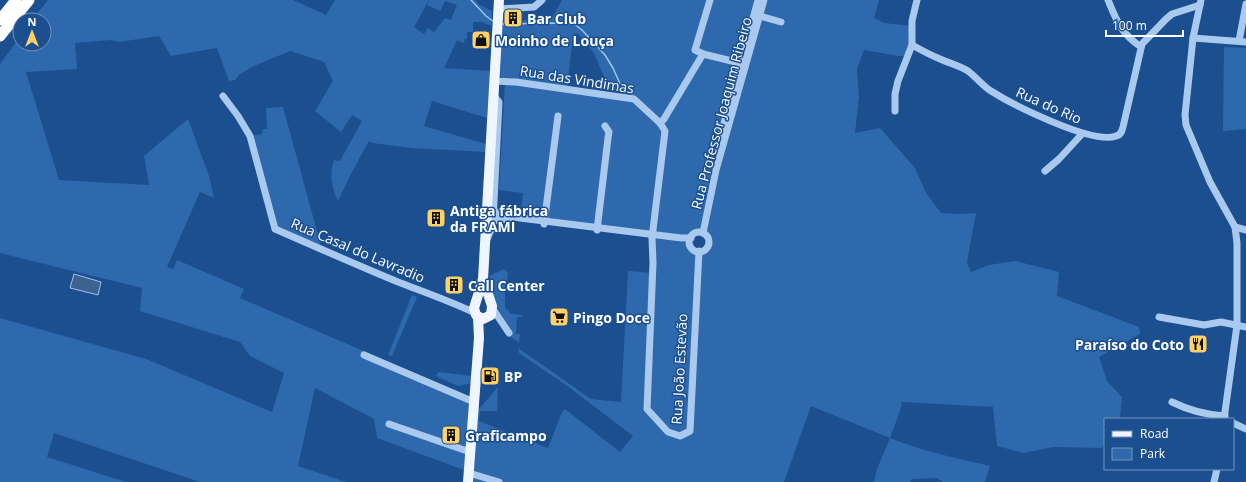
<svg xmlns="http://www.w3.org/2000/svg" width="1246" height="482" font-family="'Open Sans',sans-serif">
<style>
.green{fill:#2e69ad;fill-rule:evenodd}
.water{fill:#3c6290;stroke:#9cc4f0}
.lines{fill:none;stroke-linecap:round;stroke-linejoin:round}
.stream{stroke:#9cc4f0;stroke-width:1.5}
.minor{stroke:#a9c9ee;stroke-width:7}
.major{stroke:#f0f6ff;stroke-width:10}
.highway{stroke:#fff;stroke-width:11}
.labels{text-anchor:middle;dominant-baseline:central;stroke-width:3;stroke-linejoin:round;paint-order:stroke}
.poi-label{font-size:14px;font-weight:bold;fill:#fff;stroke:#1b4f8f;text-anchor:start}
.street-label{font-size:14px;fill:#fff;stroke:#1b4f8f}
</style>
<rect width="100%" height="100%" fill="#1b4f8f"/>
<!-- green -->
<g class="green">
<path d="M48,0H293L326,15L335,0H429L414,27L424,34L428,28L434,32L445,18L451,20L457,5L445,1L440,11L427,5L430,0H476L478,4L492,11L491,26L483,22H473V32H467V39H465L464,43L457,40L444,68L490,71L487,118L432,101L424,126L486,144V152L412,148L372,143L369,141L352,172L338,201C332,187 329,175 334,160L340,161L362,121L352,115L341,132L315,111L333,81L324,62L290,51L254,66L240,74L235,80L229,81L217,48L171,56L159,36L119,42L111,40L75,43L77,69L26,72L59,180L149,185L144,156L188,119L209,176L214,198L200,192L167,267L173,269L177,260L244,289L240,298L471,397L464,470L377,438L374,419L315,388L298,466L346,482H200L54,433L47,457L126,482H0V318L146,359L272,412L284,373L250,356L240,342L140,311L142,288L0,253V64L20,37V44H44V20H32Z"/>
<path d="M562,0H754L740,52L739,70L716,151L706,199L709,200L742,80L768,0H879L874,18L884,23L912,26L908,56H898L864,50L857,69L859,97L855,133L880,128L915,168L926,193L941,213L959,214L976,213L967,262L971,272L989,265L1015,261L1059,272L1057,296L1139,327L1140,334L1099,357L1107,381L1122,397L1120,419H1105V443L1102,448L1053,447L1024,453L997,446L993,407L902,402L900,411L890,438C922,451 956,458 990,466L985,482H943L937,478L912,479L910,482H874L877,469L890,438L811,406L784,482H473L478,410L498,387L497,411H480L479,421L548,448L562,412L565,409L620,452L633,436L566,385L519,353L518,348L591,399L621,402L628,271L653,273L652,238L690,243L693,249L699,251L706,248L709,243L707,235C701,231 694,232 691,238L520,218L523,193L499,190L505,82L499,74L503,21L519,24C528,15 541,20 552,18ZM577,33C582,39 589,45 593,52C599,63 601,72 608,83L603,89L621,92L623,97L567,89L573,35Z"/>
<polygon points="1224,47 1246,48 1246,129 1223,131"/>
<polygon points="283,107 321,246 275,229 250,136 262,134 263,129 267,129 266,108"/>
<polygon points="504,269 508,273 507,284 505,284 505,307 511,314 522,315 522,317 517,317 516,334 520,334 519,343 511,337 508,325 497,307 494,299 489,276"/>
<polygon points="412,295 417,297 392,356 388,355"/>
<polygon points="438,372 472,376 472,383 458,386 436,376"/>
</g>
<!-- water -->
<polygon class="water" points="74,274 101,282 98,295 70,288"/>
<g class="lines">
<!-- stream -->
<g class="stream">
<polyline points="471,0 486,16 493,21"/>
<polyline points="503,24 551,23 574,24 582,30 605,55 613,68 621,86 632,94"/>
</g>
<!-- minor -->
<g class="minor">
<polyline points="710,0 695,50 703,54 740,63"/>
<path d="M1108,0C1117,22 1121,33 1141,47"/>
<polyline points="1201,0 1193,38 1185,115 1186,125 1210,182 1235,227 1237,243 1237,325 1224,419"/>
<polyline points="499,9 534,7 542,0"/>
<polyline points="760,16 781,22"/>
<polyline points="1193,38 1246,42"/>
<polyline points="1239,41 1246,4"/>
<path d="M912,45C921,50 930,55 940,59C949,63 960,66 968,71C976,77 983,86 991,91C1013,105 1093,145 1116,136C1121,135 1122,131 1123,127L1142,44L1166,19L1172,14L1200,5"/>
<polyline points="494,81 516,82 634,99 660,123 665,131 652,238 653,263 647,409 668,432 680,436 690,431 699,251"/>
<path d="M223,96L238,116L250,136L275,229C316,247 357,265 398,282C424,292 450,301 475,313"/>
<polyline points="895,111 895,94 898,81 912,45 912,21 917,0"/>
<polyline points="660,123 664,119 703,54"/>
<polyline points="720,138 758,0"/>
<polyline points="1045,171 1059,159 1082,134"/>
<polyline points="493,210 499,214 520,218 681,238 691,238"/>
<polyline points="493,221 503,219 509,220"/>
<polyline points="544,224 558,116"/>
<polyline points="1235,227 1246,230"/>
<polyline points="597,230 608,138 609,132 605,126"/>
<circle cx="699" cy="242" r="10"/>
<polyline points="703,233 716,170 764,0"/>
<polyline points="487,239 491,230 493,221 499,102 494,96"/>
<polyline points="493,309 509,333"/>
<polyline points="1159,317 1204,325 1221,322 1246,327"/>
<polyline points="364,355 474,402"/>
<path d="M1172,402C1188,410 1208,415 1225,416"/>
<polyline points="1233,423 1246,429"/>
<polyline points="389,424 470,452"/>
<polyline points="469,473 499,482"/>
<polyline points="1214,482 1217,469"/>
</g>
<!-- major -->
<g class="major">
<polyline points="483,279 492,306 491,315 483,319 476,315 474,308 483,279 499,0"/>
<polyline points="468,482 479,338 478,317"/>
</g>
<!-- highway -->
<g class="highway">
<polyline points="0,20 16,0"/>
<polyline points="0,36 29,0"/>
</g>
</g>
<!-- icons -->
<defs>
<symbol id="building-square" viewBox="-11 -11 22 22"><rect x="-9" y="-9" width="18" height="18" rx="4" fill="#ffd166" stroke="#1b4f8f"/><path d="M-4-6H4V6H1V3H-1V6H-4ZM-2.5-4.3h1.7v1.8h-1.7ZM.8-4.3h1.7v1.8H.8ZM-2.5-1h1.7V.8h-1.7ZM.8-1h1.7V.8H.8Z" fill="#111"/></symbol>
<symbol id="shop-square" viewBox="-11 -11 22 22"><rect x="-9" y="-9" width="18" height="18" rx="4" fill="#ffd166" stroke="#1b4f8f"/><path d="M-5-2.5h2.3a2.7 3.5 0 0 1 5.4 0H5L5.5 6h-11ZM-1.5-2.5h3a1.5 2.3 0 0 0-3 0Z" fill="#111"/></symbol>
<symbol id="supermarket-square" viewBox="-11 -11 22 22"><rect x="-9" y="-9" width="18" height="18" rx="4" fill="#ffd166" stroke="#1b4f8f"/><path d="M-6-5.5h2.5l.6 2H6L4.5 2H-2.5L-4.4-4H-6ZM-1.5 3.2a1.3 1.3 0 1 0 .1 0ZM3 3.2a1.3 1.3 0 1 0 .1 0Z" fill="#111"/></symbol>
<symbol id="restaurant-square" viewBox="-11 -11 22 22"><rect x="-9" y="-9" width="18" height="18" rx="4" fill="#ffd166" stroke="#1b4f8f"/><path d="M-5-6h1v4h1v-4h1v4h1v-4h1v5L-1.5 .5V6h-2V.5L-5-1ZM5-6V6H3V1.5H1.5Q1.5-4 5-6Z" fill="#111"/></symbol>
<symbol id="fuel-square" viewBox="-11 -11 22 22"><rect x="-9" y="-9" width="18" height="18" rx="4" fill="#ffd166" stroke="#1b4f8f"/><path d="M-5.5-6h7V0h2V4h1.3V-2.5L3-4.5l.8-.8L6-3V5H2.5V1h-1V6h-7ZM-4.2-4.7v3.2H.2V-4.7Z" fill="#111"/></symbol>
</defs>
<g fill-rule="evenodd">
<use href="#building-square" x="502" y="7" width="22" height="22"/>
<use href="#shop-square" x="470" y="29" width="22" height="22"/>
<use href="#building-square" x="425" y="207" width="22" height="22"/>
<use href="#building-square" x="443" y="274" width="22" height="22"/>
<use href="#supermarket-square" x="548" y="306" width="22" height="22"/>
<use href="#restaurant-square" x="1187" y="333" width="22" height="22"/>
<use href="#fuel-square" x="479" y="365" width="22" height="22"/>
<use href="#building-square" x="440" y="424" width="22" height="22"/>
</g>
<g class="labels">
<!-- poi labels -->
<g class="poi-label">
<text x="527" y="18">Bar Club</text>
<text x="495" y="40">Moinho de Louça</text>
<text x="450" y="210">Antiga fábrica<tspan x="450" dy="16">da FRAMI</tspan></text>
<text x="468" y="285">Call Center</text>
<text x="573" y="317">Pingo Doce</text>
<text x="1184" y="344" text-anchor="end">Paraíso do Coto</text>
<text x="504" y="376">BP</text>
<text x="465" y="435">Graficampo</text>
</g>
<!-- street labels -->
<g class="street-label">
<text transform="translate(577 79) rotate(9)">Rua das Vindimas</text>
<text transform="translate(1049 105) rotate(24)">Rua do Rio</text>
<text transform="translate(721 113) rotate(-75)">Rua Professor Joaquim Ribeiro</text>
<text transform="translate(358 250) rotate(23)">Rua Casal do Lavradio</text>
<text transform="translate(679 369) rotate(-87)">Rua João Estevão</text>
</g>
</g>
<!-- legend -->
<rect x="1104" y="418" width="130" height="52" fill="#1b4f8f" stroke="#7695bc"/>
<rect x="1112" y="431" width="20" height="6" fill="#f0f6ff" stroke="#7695bc"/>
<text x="1140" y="438" font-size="12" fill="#ffffff">Road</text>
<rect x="1112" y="448" width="20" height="12" fill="#2e69ad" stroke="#7695bc"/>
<text x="1140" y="458" font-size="12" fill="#ffffff">Park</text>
<!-- north arrow -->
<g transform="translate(32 32)"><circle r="19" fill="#1b4f8f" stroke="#7695bc"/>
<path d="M0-3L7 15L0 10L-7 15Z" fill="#ffd166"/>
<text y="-6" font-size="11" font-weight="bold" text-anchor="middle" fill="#ffffff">N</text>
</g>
<!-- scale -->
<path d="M1106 30v6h77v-6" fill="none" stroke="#ffffff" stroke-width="2"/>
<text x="1112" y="30" font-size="12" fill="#ffffff" stroke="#1b4f8f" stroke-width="3" paint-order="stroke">100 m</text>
</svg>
